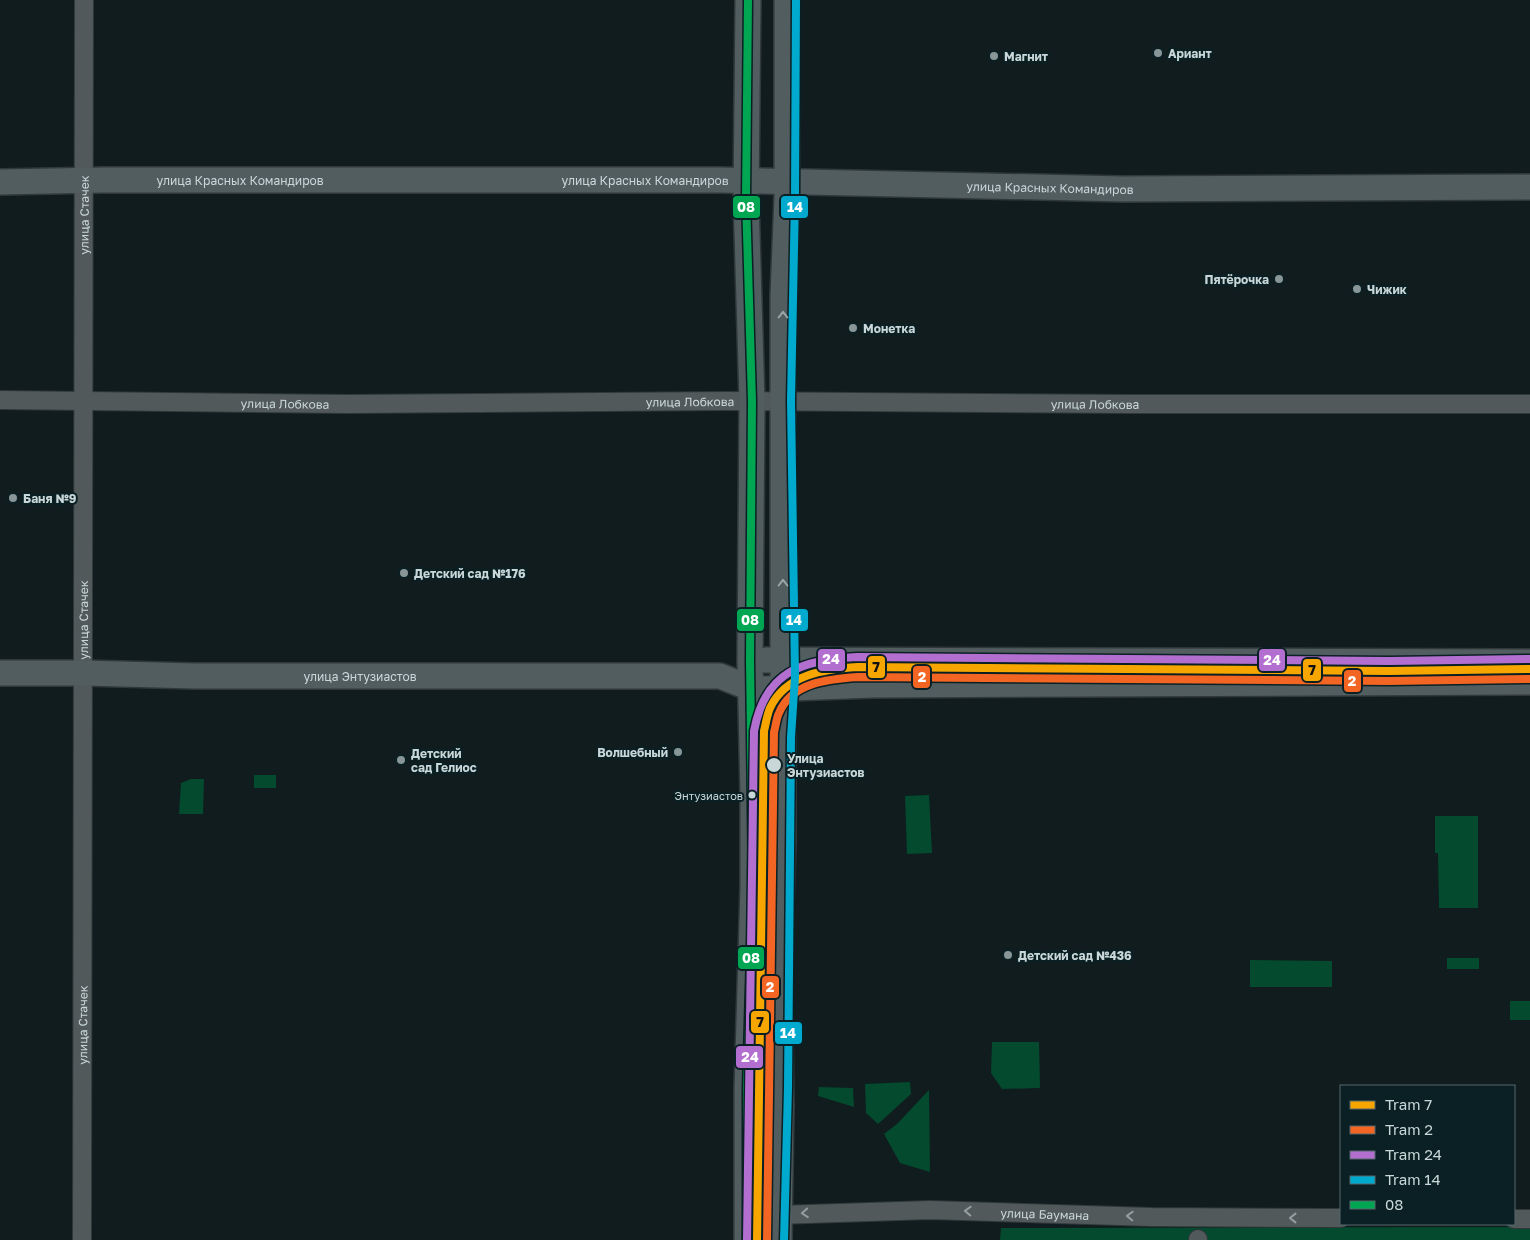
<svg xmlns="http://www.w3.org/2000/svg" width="1530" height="1240" font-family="'Golos Text',sans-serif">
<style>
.green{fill:#034a2e}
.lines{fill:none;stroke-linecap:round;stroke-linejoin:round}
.street-casing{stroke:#30383a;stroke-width:20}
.secondary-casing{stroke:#30383a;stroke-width:28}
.street{stroke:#51595b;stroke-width:18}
.secondary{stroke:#515d5f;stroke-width:25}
.bus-1-casing{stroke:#0a2024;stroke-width:11}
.bus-1{stroke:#00a651;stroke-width:8}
.tram-1-casing{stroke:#0a2024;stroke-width:11}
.tram-2-casing{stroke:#0a2024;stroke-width:11}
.tram-3-casing{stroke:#0a2024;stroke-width:11}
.tram-4-casing{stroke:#0a2024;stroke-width:11}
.tram-1{stroke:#f7a600;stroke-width:8}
.tram-2{stroke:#f26522;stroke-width:8}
.tram-3{stroke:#b36fd0;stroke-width:8}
.tram-4{stroke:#00a9ce;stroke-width:8}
.oneway{stroke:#9aa6a8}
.oneway2{stroke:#949ea0}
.poi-dot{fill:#899698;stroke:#0a2024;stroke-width:2}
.stop-dot{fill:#cad7d9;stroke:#0a2024;stroke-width:2}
.labels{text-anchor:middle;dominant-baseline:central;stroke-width:4;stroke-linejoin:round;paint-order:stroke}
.bus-label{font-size:11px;fill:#cad7d9;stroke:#0a2024;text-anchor:end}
.poi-label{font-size:12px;font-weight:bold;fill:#cad7d9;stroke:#0a2024;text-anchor:start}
.street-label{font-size:12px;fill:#cad7d9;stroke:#0a2024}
.stop-label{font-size:12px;font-weight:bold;fill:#cad7d9;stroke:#0a2024;text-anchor:start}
.line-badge{stroke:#0a2024;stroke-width:2}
.badge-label{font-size:14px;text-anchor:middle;font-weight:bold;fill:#fff}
.pale-badge-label{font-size:14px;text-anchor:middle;font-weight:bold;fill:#111}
</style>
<rect width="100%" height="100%" fill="#101c1e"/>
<!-- green -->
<g class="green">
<rect x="254" y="775" width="22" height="13"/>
<polygon points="191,779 204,779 203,814 179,814 181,783"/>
<polygon points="929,795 932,853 907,854 905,796"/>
<polygon points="1435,816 1478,816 1478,908 1439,908 1438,853 1435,853"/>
<rect x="1447" y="958" width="32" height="11"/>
<polygon points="1250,960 1332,961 1332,987 1250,987"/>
<rect x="1510" y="1001" width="20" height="19"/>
<polygon points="992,1042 1039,1042 1040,1088 1002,1089 991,1073"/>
<polygon points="910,1082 911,1094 878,1124 866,1113 865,1084"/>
<polygon points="819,1087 853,1088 854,1107 818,1096"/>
<polygon points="929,1090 930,1172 900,1163 884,1134 897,1124"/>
<polygon points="1530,1227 1530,1240 1000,1240 1001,1228"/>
</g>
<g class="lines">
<defs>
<g id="street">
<path id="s1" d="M0,400L347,404L724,401L1132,404H1530"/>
<path id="s2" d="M747,1216L930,1210L1151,1217L1341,1218"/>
<polyline points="1514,1219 1530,1219"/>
<path id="s3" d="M82,1240L84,0"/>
<polyline points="1198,1240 1198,1239"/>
</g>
<g id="secondary">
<path id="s4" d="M0,182L103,180H720L1123,189L1530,187"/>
<polyline points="766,660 1530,662"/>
<path id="s5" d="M0,673H84L194,676H720L750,688L765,689L873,685L1530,682"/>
<polyline points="747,1240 747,1088 753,887 753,796 750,660 752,401 746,199 748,0"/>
<polyline points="779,1240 781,1105 779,963 783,841 783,296 787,196 787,0"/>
</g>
</defs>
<!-- street casing -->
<use href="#street" class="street-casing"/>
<!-- secondary casing -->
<use href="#secondary" class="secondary-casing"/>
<!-- street -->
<use href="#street" class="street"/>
<!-- secondary -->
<use href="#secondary" class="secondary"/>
<defs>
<polyline id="bus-1" points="747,1240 747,1088 753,887 750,660 752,401 746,199 748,0"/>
</defs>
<!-- bus-1 casing -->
<use href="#bus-1" class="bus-1-casing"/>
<!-- bus-1 -->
<use href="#bus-1" class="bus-1"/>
<defs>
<path id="tram-1" d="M757,1240L764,731C766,723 767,715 770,708C786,674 825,669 858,667L1389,671L1530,669"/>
<path id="tram-2" d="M767,1240L774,732C776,726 776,719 779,713C792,682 829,679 858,677L1389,681L1530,679"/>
<path id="tram-3" d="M747,1240L754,731C765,671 802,660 857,657L1389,661L1530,659"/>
<polyline id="tram-4" points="784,1240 788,1088 791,737 795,677 791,401 795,197 796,0"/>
</defs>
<!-- tram-1 casing -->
<use href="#tram-1" class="tram-1-casing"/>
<!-- tram-2 casing -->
<use href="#tram-2" class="tram-2-casing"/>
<!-- tram-3 casing -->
<use href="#tram-3" class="tram-3-casing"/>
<!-- tram-4 casing -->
<use href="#tram-4" class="tram-4-casing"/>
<!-- tram-1 -->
<use href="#tram-1" class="tram-1"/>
<!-- tram-2 -->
<use href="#tram-2" class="tram-2"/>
<!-- tram-3 -->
<use href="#tram-3" class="tram-3"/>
<!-- tram-4 -->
<use href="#tram-4" class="tram-4"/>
</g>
<!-- one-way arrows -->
<defs><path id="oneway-chevron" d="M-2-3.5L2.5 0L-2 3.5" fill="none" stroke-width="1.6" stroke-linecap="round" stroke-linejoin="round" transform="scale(1.25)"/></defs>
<g class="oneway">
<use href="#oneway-chevron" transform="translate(783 315) rotate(-90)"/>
<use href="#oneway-chevron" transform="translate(783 583) rotate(-90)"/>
</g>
<g class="oneway2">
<use href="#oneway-chevron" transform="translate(968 1211) rotate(-178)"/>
<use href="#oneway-chevron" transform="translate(805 1213) rotate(176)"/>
<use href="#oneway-chevron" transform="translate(1130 1216) rotate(-178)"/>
<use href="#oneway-chevron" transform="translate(1293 1218) rotate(-180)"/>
</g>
<!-- markers -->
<g class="poi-dot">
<circle cx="1158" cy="53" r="5"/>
<circle cx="994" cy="56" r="5"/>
<circle cx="1279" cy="279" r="5"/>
<circle cx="1357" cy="289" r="5"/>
<circle cx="853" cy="328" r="5"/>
<circle cx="13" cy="498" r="5"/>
<circle cx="404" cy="573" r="5"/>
<circle cx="678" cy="752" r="5"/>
<circle cx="401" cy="760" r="5"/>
<circle cx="1008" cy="955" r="5"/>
</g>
<g class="stop-dot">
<circle cx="774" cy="765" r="8"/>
<circle cx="752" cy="795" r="4.5"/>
</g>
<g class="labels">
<!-- bus labels -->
<g class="bus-label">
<text x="743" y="795">Энтузиастов</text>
</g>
<!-- poi labels -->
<g class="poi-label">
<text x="1168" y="53">Ариант</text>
<text x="1004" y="56">Магнит</text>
<text x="1269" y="279" text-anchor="end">Пятёрочка</text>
<text x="1367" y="289">Чижик</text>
<text x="863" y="328">Монетка</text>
<text x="23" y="498">Баня №9</text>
<text x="414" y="573">Детский сад №176</text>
<text x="668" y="752" text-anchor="end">Волшебный</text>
<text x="411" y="753">Детский<tspan x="411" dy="14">сад Гелиос</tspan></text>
<text x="1018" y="955">Детский сад №436</text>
</g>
<!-- street labels -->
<g class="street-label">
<text stroke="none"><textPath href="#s4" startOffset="240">улица Красных Командиров</textPath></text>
<text stroke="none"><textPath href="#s4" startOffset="645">улица Красных Командиров</textPath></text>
<text stroke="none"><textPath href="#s4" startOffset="1050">улица Красных Командиров</textPath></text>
<text stroke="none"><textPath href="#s3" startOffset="1025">улица Стачек</textPath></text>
<text stroke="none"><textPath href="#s1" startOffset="690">улица Лобкова</textPath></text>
<text stroke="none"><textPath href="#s1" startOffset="285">улица Лобкова</textPath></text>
<text stroke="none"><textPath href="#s1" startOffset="1095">улица Лобкова</textPath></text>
<text stroke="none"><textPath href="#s3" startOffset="620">улица Стачек</textPath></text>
<text stroke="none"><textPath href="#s5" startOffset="360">улица Энтузиастов</textPath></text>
<text stroke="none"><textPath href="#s3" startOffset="215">улица Стачек</textPath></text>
<text stroke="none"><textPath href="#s2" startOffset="298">улица Баумана</textPath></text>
</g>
<!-- stop labels -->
<g class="stop-label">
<text x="787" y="758">Улица<tspan x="787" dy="14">Энтузиастов</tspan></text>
</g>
</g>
<g class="line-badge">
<rect x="732" y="195" width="29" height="24" rx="5" fill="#00a651"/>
<rect x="780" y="195" width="29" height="24" rx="5" fill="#00a9ce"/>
<rect x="736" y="608" width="29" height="24" rx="5" fill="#00a651"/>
<rect x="780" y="608" width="29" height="24" rx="5" fill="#00a9ce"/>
<rect x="817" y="648" width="29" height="24" rx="5" fill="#b36fd0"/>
<rect x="1258" y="648" width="28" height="24" rx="5" fill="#b36fd0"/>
<rect x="867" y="655" width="19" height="24" rx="5" fill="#f7a600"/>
<rect x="1302" y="658" width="20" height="24" rx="5" fill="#f7a600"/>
<rect x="912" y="665" width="19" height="24" rx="5" fill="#f26522"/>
<rect x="1343" y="669" width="19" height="24" rx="5" fill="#f26522"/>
<rect x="737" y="946" width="28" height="24" rx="5" fill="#00a651"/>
<rect x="761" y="975" width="19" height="24" rx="5" fill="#f26522"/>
<rect x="750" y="1010" width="20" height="24" rx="5" fill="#f7a600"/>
<rect x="774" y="1021" width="29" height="24" rx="5" fill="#00a9ce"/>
<rect x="735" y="1045" width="29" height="24" rx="5" fill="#b36fd0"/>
</g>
<g class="badge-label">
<text x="746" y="212">08</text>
<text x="795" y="212">14</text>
<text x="750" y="625">08</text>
<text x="794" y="625">14</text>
<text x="831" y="664">24</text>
<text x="1272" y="665">24</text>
<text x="922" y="682">2</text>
<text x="1352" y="686">2</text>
<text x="751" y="963">08</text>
<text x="770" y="992">2</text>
<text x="788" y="1038">14</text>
<text x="750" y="1062">24</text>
</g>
<g class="pale-badge-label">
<text x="876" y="672">7</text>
<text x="1312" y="675">7</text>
<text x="760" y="1027">7</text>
</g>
<!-- legend -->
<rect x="1340" y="1085" width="175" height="140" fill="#0a2024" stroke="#57696c"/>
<rect x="1350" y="1101" width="25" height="8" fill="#f7a600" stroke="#57696c"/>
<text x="1385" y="1110" font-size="15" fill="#cad7d9">Tram 7</text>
<rect x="1350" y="1126" width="25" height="8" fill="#f26522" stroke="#57696c"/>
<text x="1385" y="1135" font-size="15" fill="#cad7d9">Tram 2</text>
<rect x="1350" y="1151" width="25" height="8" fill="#b36fd0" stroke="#57696c"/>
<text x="1385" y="1160" font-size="15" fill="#cad7d9">Tram 24</text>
<rect x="1350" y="1176" width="25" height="8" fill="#00a9ce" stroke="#57696c"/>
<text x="1385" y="1185" font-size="15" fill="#cad7d9">Tram 14</text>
<rect x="1350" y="1201" width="25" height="8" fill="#00a651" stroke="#57696c"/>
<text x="1385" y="1210" font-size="15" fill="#cad7d9">08</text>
</svg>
